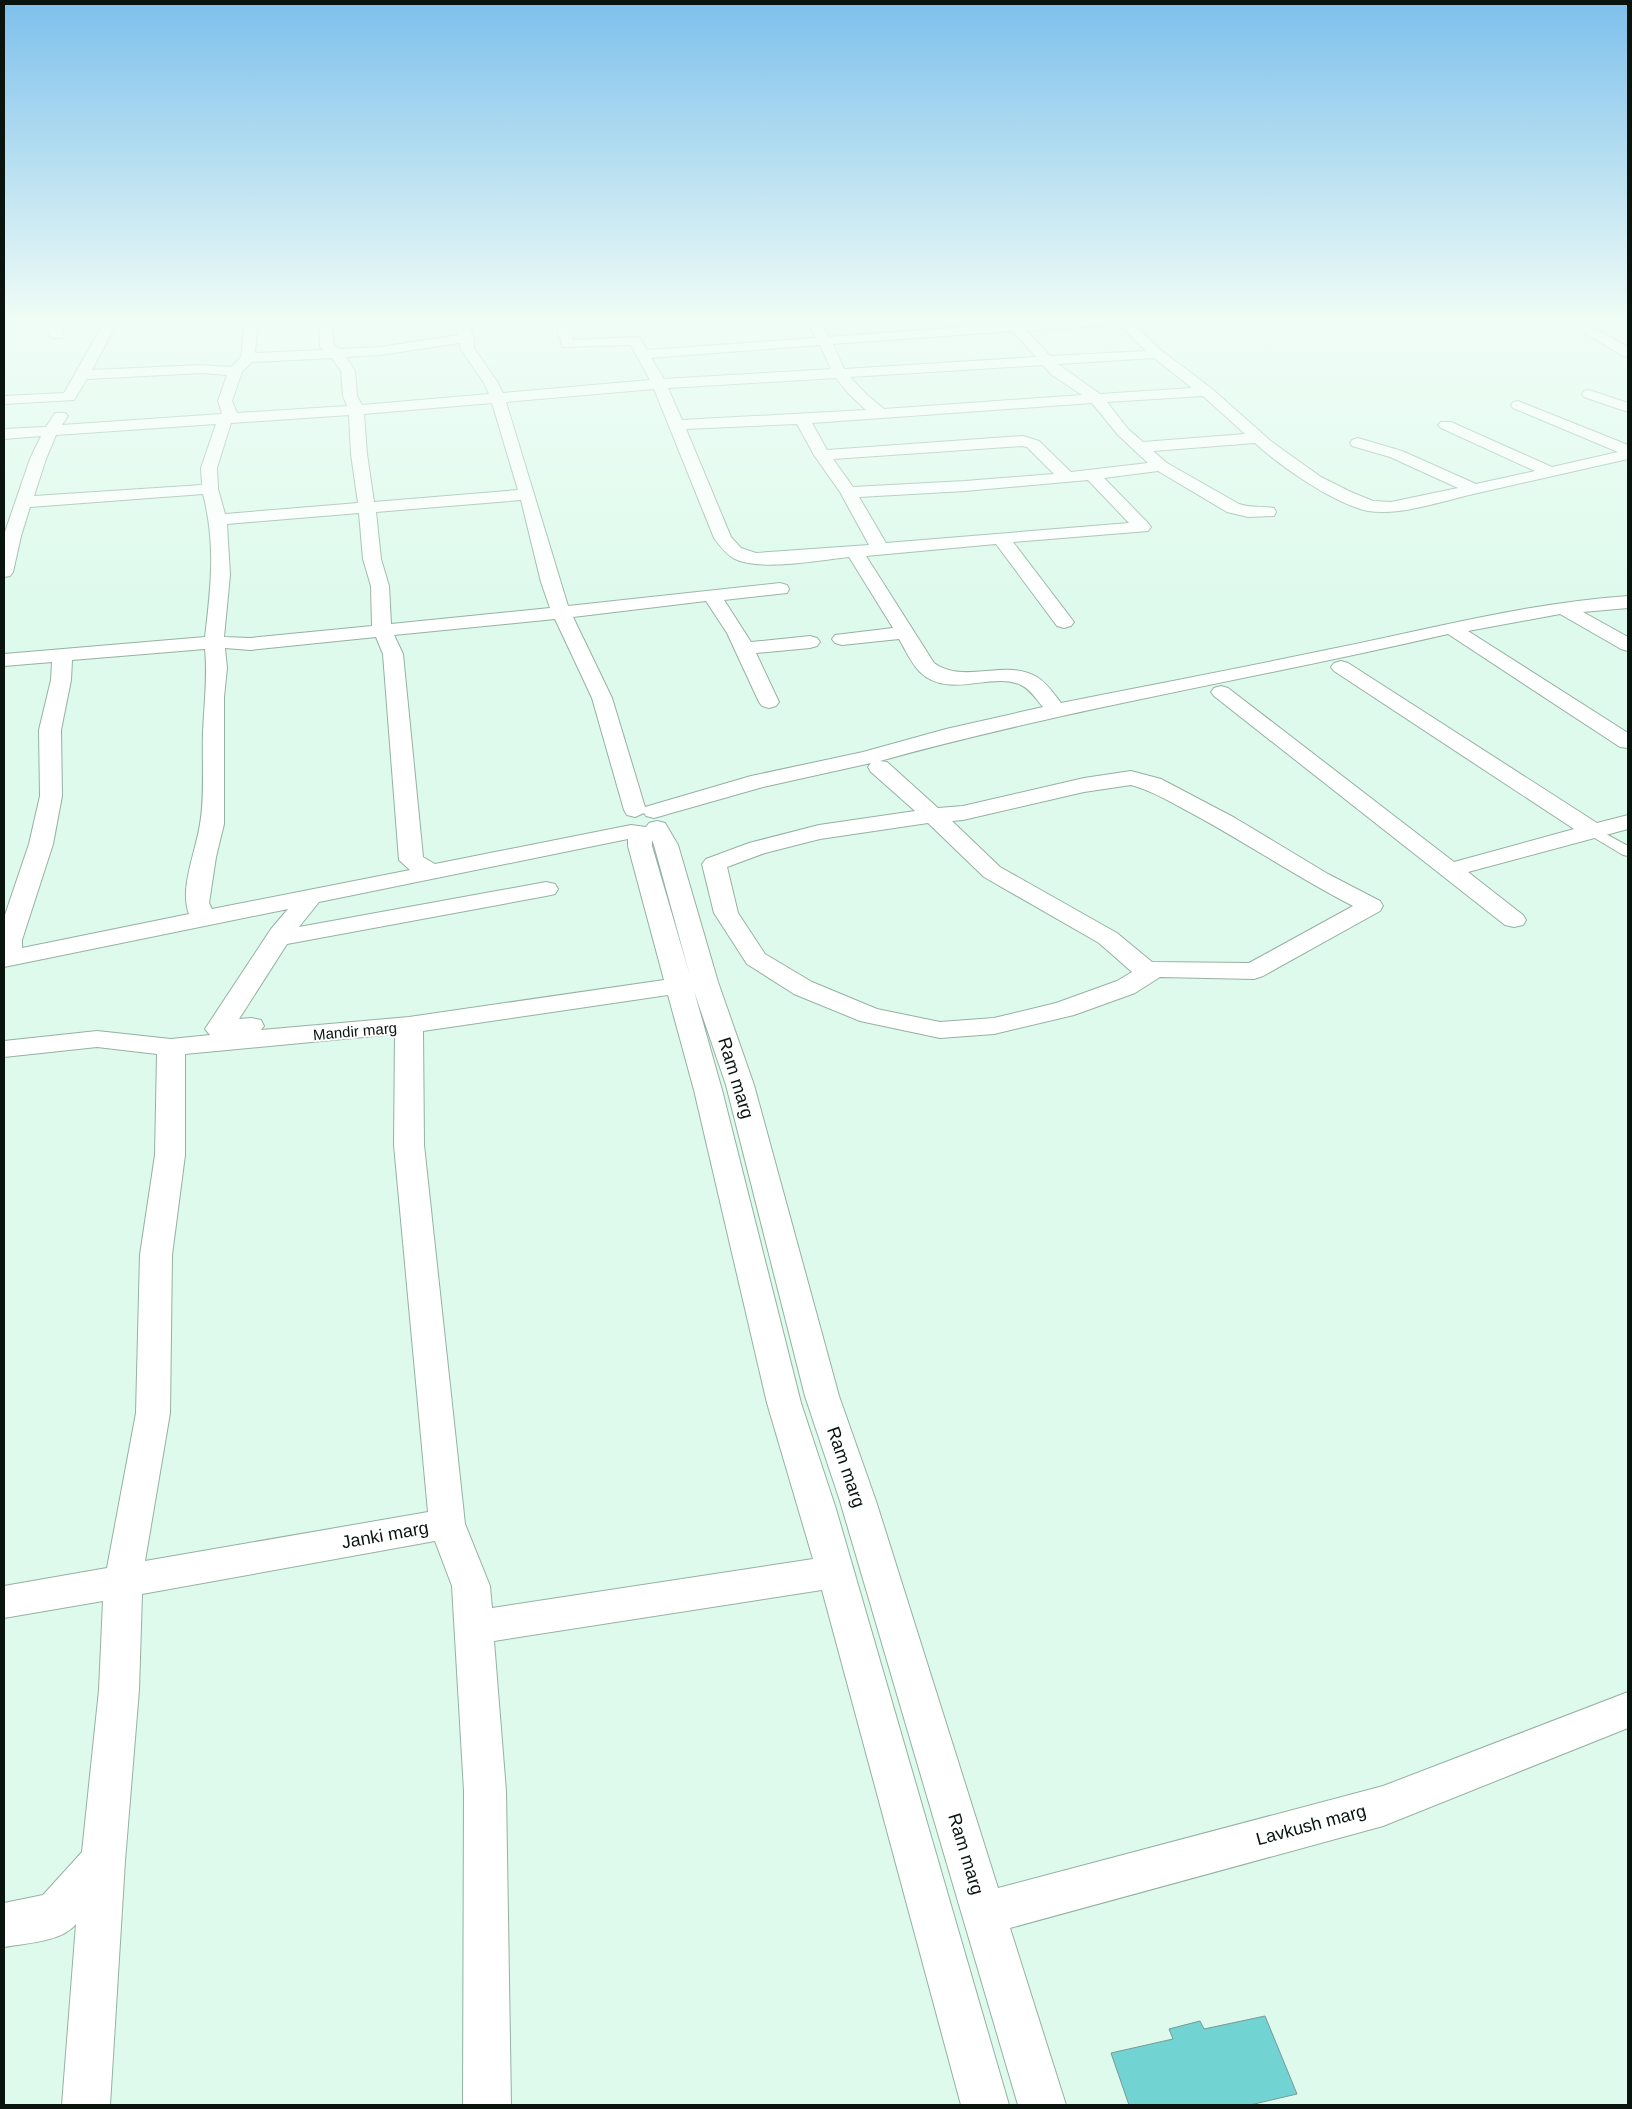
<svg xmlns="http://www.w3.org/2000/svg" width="1632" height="2109" font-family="Helvetica,sans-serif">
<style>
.building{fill:#71d3d2;stroke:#799998}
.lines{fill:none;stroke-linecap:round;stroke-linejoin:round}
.service-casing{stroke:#95b1a4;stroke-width:2}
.minor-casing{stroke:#95b1a4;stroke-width:2}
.service{fill:#fff;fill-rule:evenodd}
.minor{fill:#fff;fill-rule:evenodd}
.labels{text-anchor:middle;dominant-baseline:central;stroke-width:4;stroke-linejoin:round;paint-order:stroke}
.street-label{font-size:15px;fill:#09140f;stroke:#fff}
.near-street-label{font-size:18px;fill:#09140f;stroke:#fff}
</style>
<rect width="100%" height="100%" fill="#ddfaec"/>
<!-- building -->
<polygon class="building" points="1265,2016 1297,2094 1250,2105 1129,2105 1111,2053 1173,2039 1169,2029 1200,2021 1204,2029"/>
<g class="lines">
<defs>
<polygon id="service" points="1593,827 1628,846 1628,856 1623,855 1588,834 1586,831 1588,828"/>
<g id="minor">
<polygon points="48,321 60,321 60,329 64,335 62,338 52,338 46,329"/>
<path d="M105,321H118L92,370L202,365L231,367L241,357L245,321H258L255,353L323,350L320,346L319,321H331L334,345L340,349L380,347L459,335L452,321H465L474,338V348L498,383L503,393L650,380L631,345L563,347L555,321H567L573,340L635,337L640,338L647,350L816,338L809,326L816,322L821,323L829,337L1004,324L1003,321H1016L1019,323L1130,321L1162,351L1211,388L1272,442L1321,477L1351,492L1373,501L1391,502L1458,488L1390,457L1352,446L1350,443L1352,440L1358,438L1402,451L1476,484L1535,471L1441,428L1438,425L1441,422H1451L1552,467L1618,452L1513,408L1511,405L1513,402L1518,401L1628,445V459C1575,471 1522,483 1469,495C1440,502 1398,516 1368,511C1334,504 1280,466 1255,443L1153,451L1167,463L1239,504C1251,508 1262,506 1274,508L1276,512L1274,516L1248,517L1227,512L1158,471L1104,478L1148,523L1151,527L1148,531L1013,542L1074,622L1071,626L1064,628L1057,626L996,544L866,556L934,663C965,685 1004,658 1037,677C1047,683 1054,694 1061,703C1151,685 1241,668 1331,649C1430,629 1527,603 1628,596V608L1583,612L1628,637V651L1621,649L1560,614L1468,631L1628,733V748L1620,747L1448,634C1259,678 1067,709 880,761L887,762L938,808L963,806L1084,778L1131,771L1161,779L1235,818L1328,874L1380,901L1383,906L1380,911L1263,976L1254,979L1160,977L1135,993L1074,1015L994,1034L940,1038L860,1021L794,994L747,964L714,913L702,864L706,859L749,843L819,825L915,811L871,772L868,767L871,763L763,787L654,818L646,816L644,813L635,817L627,815L624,810L592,698L555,619L394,635L403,654L423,857L435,864L631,825L646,827L649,823L657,821L665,823L678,845L718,982L754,1085L839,1396L876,1501L998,1888L1383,1786L1628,1692V1728L1383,1826L1010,1928L1066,2105H1018L840,1501L805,1396L726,1085L694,991L722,1090L801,1403L836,1509L1009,2105H961L822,1590L494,1641L506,1791L511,2105H463L464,1791L452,1586L435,1541L142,1594L139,1690L125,1861L110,2105H62L76,1924C61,1942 27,1943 4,1947V1903L43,1895L82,1852L99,1690L103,1601L4,1618V1586L107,1568L136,1413L140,1255L155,1155L157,1054L97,1047L4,1057V1041L97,1031L171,1039L210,1035L205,1029L271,929L288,909L4,967V918L29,844L40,796L39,730L51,680L52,662L4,666V654L205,637C211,587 216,544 203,494L30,507L21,536L13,572L10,576L4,577V535L30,459L41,436L4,439V429L46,427L55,413H65L68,416L62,425L221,414L222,413L218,401L227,375L202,373L87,379L74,400L4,404V396L64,393ZM1120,325L1146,351L1050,356L1026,330ZM1013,331L1036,357L844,369L833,344ZM460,343V348L484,383L489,394L362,405L357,396L355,371L346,357L380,355ZM820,345L831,369L664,379L651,358ZM332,358L341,371L343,396L347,406L237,413L232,401L242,372L252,362ZM1154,358L1192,388L1100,394L1058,364ZM1043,365L1052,375L1082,395L884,409L867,395L850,377ZM836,378L848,393L866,410L682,420L668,388ZM654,389L714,538C720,546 725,553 733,558C759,572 819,560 849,557L893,628L835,635L832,639L835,643L842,645L899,639C905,649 911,663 920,672C949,700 992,671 1021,685C1030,689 1036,699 1043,707L946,729L863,752L751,776L645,807L612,698L573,617L706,601L727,633L759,702L762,706L769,708L776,706L779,702L756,653L810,648L817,646L820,642L817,638L810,636L751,642L724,600L787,593L789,589L787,585L780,583L568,606L506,402ZM1203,396L1245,434L1143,442L1128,429L1107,402ZM492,403L518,490L374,502L367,454L364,414ZM1092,403L1118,435L1148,463L1071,472L1039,441L1023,436L827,450L812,423ZM349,415L351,454L358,503L225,514L218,489L217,468L231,423ZM216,424L201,468L202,485L34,496L46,459L56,435ZM797,424L814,455L840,492L869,545L756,553L741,548L731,537L686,429ZM1022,446L1027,447L1054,474L965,481L853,487L833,459ZM1088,480L1129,523L886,543L859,497L965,491ZM521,500L541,582L550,608L391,624L389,586L381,559L376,512ZM359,513L363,559L371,586L372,626L250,638L224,637L230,575L227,524ZM376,637L383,654L399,860L410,870L212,909L209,903L216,857L224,824V697L227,668L225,648L250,650ZM205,649C208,676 204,705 203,733C202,761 205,797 200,824C196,852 179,888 189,914L22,948V940L53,844L62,796L61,730L71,680L72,660ZM1131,785C1153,791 1172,803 1193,814C1247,843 1298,878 1353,906L1249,963L1152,962L1117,933L1000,867L952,821L963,820L1084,792ZM928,823L984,877L1099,943L1132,972L1117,981L1056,1003L994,1018L940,1022L877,1009L812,982L765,954L738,913L727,867L765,853L820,839ZM628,839V846L664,980L409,1017L261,1030L264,1026L261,1020L251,1018L239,1019L287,944L546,896L555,894L558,889L555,884L546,882L299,927L319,902ZM652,840L654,845L690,976L652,846ZM668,995L694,1090L767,1403L813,1559L492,1608L490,1586L465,1524L424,1145L423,1031ZM395,1034L394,1145L428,1512L145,1561L170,1413L172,1255L185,1155V1054Z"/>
<polygon points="1588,325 1628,347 1628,357 1623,356 1583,332 1581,329"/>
<polygon points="1589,390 1628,403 1628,412 1584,397 1582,394 1584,391"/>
<polygon points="1341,661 1348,663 1597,823 1628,815 1628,829 1468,872 1523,915 1526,920 1523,925 1514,927 1505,925 1214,696 1211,692 1214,688 1221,686 1228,688 1454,862 1574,829 1334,671 1331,667 1334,663"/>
</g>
</defs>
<!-- service casing -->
<use href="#service" class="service-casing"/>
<!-- minor casing -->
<use href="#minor" class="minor-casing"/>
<!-- service -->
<use href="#service" class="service"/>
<!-- minor -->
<use href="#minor" class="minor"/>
</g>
<!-- sky -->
<linearGradient id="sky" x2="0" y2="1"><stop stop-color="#7dc0ec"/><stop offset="0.52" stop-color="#f0fdf6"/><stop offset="1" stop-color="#f0fdf6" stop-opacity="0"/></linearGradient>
<rect width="1632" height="616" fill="url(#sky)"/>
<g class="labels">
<!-- street labels -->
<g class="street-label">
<text transform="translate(355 1031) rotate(-5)">Mandir marg</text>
</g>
<!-- near-street labels -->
<g class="near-street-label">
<text transform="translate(736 1078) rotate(73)">Ram marg</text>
<text transform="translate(846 1467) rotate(71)">Ram marg</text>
<text transform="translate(385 1535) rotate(-10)">Janki marg</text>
<text transform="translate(1311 1825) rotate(-15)">Lavkush marg</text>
<text transform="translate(966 1854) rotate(73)">Ram marg</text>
</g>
</g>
<!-- border -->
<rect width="1632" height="2109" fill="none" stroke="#09140f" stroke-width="10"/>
</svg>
